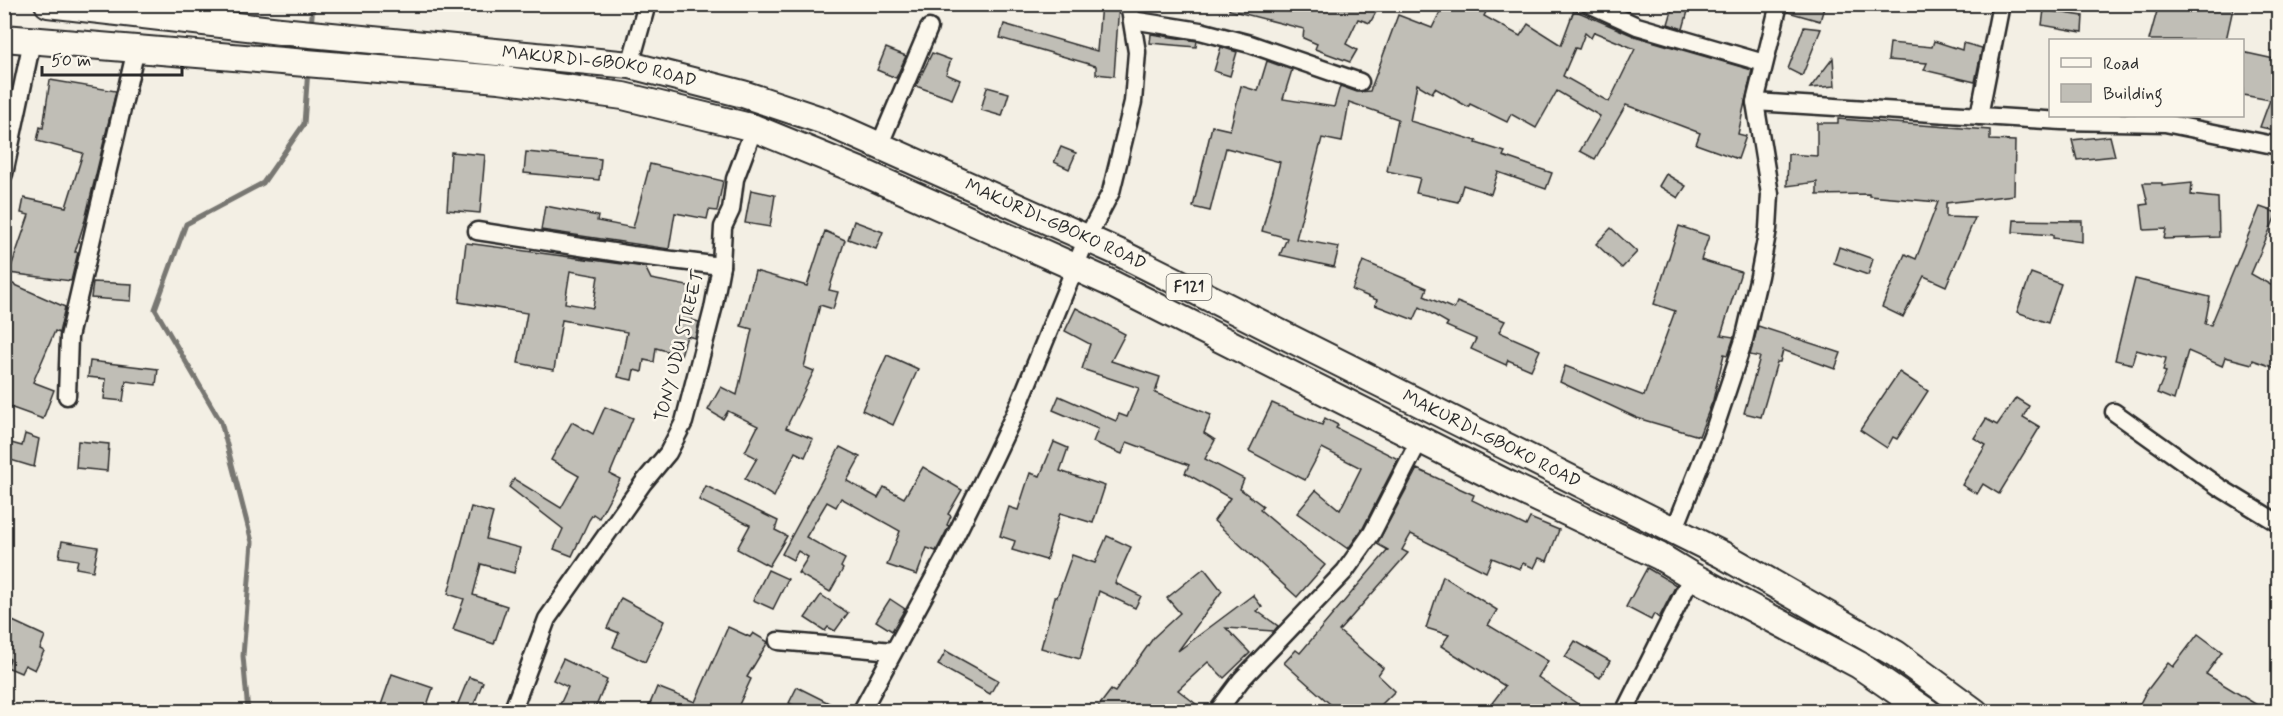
<svg xmlns="http://www.w3.org/2000/svg" width="2283" height="716" font-family="Mynerve,sans-serif">
<style>
.lines{fill:none;stroke-linecap:round;stroke-linejoin:round}
.stream{stroke:#787772;stroke-width:5}
.building{fill:#c0beb6;stroke:#2b2b2b;stroke-width:1.5;fill-rule:evenodd}
.street-casing{stroke:#2b2b2b;stroke-width:21}
.primary-casing{stroke:#2b2b2b;stroke-width:30}
.street{stroke:#fbf7ec;stroke-width:16}
.primary{stroke:#fbf7ec;stroke-width:26}
.labels{text-anchor:middle;dominant-baseline:central;stroke-width:5;stroke-linejoin:round;paint-order:stroke}
.shield{fill:#fbf7ec;stroke:#696865;stroke-width:1.5}
.shield-label{font-size:16px;font-weight:bold;fill:#2b2b2b}
.street-label{font-size:18px;fill:#2b2b2b;stroke:#fbf7ec}
</style>
<rect width="100%" height="100%" fill="#f3efe4"/>
<filter id="ink" filterUnits="userSpaceOnUse"><feTurbulence type="fractalNoise" baseFrequency=".0167" numOctaves="2"/><feDisplacementMap in="SourceGraphic" scale="12" xChannelSelector="R" yChannelSelector="G"/><feConvolveMatrix kernelMatrix="1 2 1 2 8 2 1 2 1" color-interpolation-filters="sRGB"/></filter>
<g filter="url(#ink)">
<g class="lines">
<!-- stream -->
<g class="stream">
<polyline points="311,27 313,4"/>
<polyline points="248,712 243,656 252,542 221,422 155,309 186,224 263,183 304,124 308,69"/>
</g>
</g>
<!-- building -->
<g class="building">
<polygon points="1101,4 1119,4 1114,76 1096,74 1096,66 1000,38 1004,24 1097,51"/>
<polygon points="1230,4 1369,4 1378,8 1370,23 1358,19 1346,44 1357,50 1350,62 1315,49 1317,44 1303,38 1304,29 1229,10"/>
<path d="M1444,4H1490L1484,16L1520,36L1528,24L1561,45L1574,10L1634,36L1752,70L1738,134L1746,136L1738,159L1696,144L1700,133L1626,105L1595,159L1580,151L1600,116L1557,91L1536,128L1511,114L1507,122L1470,104L1468,107L1435,88L1432,93L1417,84L1410,121L1477,141L1476,143L1505,152L1503,156L1552,173L1546,189L1498,172L1491,194L1463,185L1458,202L1416,193L1420,178L1387,171L1398,119L1349,102L1342,142L1322,138L1296,239L1339,247L1334,267L1280,255L1287,238L1262,231L1280,162L1226,148L1210,211L1193,207L1212,126L1230,130L1241,86L1258,91L1267,61L1292,70L1283,99L1334,107L1340,86L1357,92L1370,91L1398,15L1432,28ZM1594,32L1635,49L1609,102L1563,76L1575,48L1579,49L1585,33L1591,38Z"/>
<polygon points="1674,4 1690,4 1683,29 1668,24"/>
<polygon points="1789,4 1825,4 1820,21 1788,12"/>
<polygon points="2159,4 2234,4 2226,40 2149,40"/>
<polygon points="2044,10 2083,16 2082,32 2042,25"/>
<polygon points="1804,27 1821,29 1802,76 1788,69"/>
<polygon points="1151,34 1197,41 1196,47 1150,43"/>
<polygon points="1934,41 1962,50 1963,43 1982,48 1975,82 1924,70 1927,63 1888,60 1890,43 1932,47"/>
<polygon points="1221,47 1237,52 1230,76 1214,71"/>
<polygon points="886,48 906,56 896,78 877,70"/>
<polygon points="2242,52 2274,59 2278,64 2278,131 2260,127 2270,100 2243,95"/>
<polygon points="932,53 951,60 946,74 960,80 952,99 916,86"/>
<polygon points="1833,58 1835,86 1810,88"/>
<polygon points="50,80 116,91 85,220 75,252 78,252 71,281 9,273 29,215 21,213 24,198 66,207 83,153 37,141 40,127 43,128"/>
<polygon points="987,87 1009,93 1002,116 981,110"/>
<polygon points="1838,119 1990,130 1990,140 2015,141 2014,195 1946,203 1946,217 1975,218 1946,286 1924,276 1903,317 1882,307 1905,254 1916,259 1938,202 1869,196 1869,194 1817,195 1817,182 1787,186 1788,154 1817,156 1817,123 1838,123"/>
<polygon points="2110,136 2115,156 2077,160 2072,140"/>
<polygon points="1061,147 1076,153 1069,169 1054,162"/>
<polygon points="451,152 485,155 480,213 447,210"/>
<polygon points="526,152 601,159 599,180 524,173"/>
<polygon points="650,164 723,181 717,211 709,210 707,219 675,213 669,249 541,230 545,206 598,216 597,221 633,228"/>
<polygon points="1666,174 1686,186 1678,198 1659,186"/>
<polygon points="2143,183 2162,183 2162,186 2192,183 2191,195 2218,198 2219,237 2164,239 2166,229 2144,230 2141,205 2148,204"/>
<polygon points="751,190 775,195 770,227 745,223"/>
<polygon points="2260,207 2277,213 2251,274 2278,289 2278,369 2253,360 2252,364 2225,357 2222,366 2188,351 2174,400 2157,393 2166,372 2163,371 2166,358 2136,350 2132,364 2115,360 2135,279 2210,297 2205,324 2211,325"/>
<polygon points="2014,220 2082,221 2082,242 2053,238 2053,235 2013,232"/>
<polygon points="854,221 883,232 876,249 848,239"/>
<polygon points="1679,226 1709,236 1701,260 1741,272 1721,335 1734,337 1728,355 1724,354 1713,400 1699,436 1637,418 1560,382 1565,366 1644,396 1675,311 1654,304"/>
<polygon points="1611,228 1637,252 1622,268 1596,244"/>
<polygon points="825,231 845,240 829,290 838,292 833,309 820,305 804,367 814,371 786,428 813,439 805,457 795,452 774,497 745,479 757,458 745,452 758,426 728,411 723,419 708,410 721,387 737,395 752,329 741,326 755,271 807,286"/>
<path d="M466,243L645,267L651,279L698,288L692,320L699,322L695,338L687,336L681,355L656,348L654,362L644,360L642,372L634,370L632,380L618,377L627,332L562,320L554,370L518,363L527,313L459,302ZM570,271L598,276L593,308L565,303Z"/>
<polygon points="1839,247 1873,259 1868,275 1834,263"/>
<polygon points="1363,261 1427,288 1424,296 1454,309 1457,302 1505,321 1499,332 1540,350 1531,370 1508,360 1506,365 1471,349 1476,339 1446,326 1448,323 1420,307 1414,320 1375,305 1377,300 1352,290"/>
<polygon points="2031,273 2061,284 2048,323 2017,312"/>
<polygon points="4,280 65,307 59,333 55,331 33,382 54,390 43,419 4,405"/>
<polygon points="93,282 132,284 131,301 91,298"/>
<polygon points="1076,308 1125,334 1111,361 1160,377 1155,393 1211,415 1204,433 1215,440 1205,459 1244,479 1240,489 1263,506 1260,510 1325,565 1297,597 1214,521 1230,498 1185,473 1189,465 1127,442 1122,454 1093,442 1098,429 1053,410 1059,396 1116,421 1119,414 1127,417 1139,388 1082,369 1090,344 1065,331"/>
<polygon points="1758,326 1841,353 1835,369 1783,350 1780,362 1777,362 1761,417 1744,413 1760,357 1750,355"/>
<polygon points="887,355 918,369 893,425 862,410"/>
<polygon points="90,361 158,369 156,385 126,381 123,401 104,399 106,379 88,377"/>
<polygon points="1899,372 1928,391 1897,439 1893,437 1887,448 1860,430"/>
<polygon points="2016,398 2029,406 2023,417 2040,427 1999,494 1983,484 1977,494 1962,485 1986,445 1974,438 1986,419 1997,425"/>
<polygon points="1272,403 1322,425 1325,418 1338,425 1336,428 1398,459 1363,528 1348,549 1297,513 1316,490 1340,510 1361,468 1322,448 1305,480 1249,451"/>
<polygon points="605,407 633,418 610,474 620,479 599,518 593,514 589,520 572,556 554,549 563,529 509,487 514,479 561,508 579,476 551,460 572,422 593,434"/>
<polygon points="25,434 39,439 34,467 4,458 4,441 22,446"/>
<polygon points="78,441 109,444 107,471 76,468"/>
<polygon points="1054,442 1068,448 1060,471 1105,486 1093,523 1060,513 1046,560 1012,550 1015,541 1000,536 1009,507 1018,510 1030,473 1040,476"/>
<polygon points="840,447 860,457 847,481 878,498 884,487 904,498 923,467 962,490 948,514 951,516 947,525 949,526 936,551 927,548 917,575 887,565 900,531 841,498 836,507 827,502 806,537 845,559 841,567 843,569 830,592 798,573 808,557 798,551 793,560 782,554"/>
<polygon points="1417,469 1474,495 1472,500 1526,526 1530,518 1559,530 1547,561 1539,558 1534,568 1523,563 1520,569 1492,558 1486,572 1411,534 1402,550 1408,553 1339,631 1383,668 1378,675 1395,691 1375,711 1338,711 1284,663 1296,650 1300,653 1388,550 1377,544"/>
<polygon points="706,486 778,521 775,530 787,536 769,566 737,549 750,525 699,500"/>
<polygon points="471,507 493,513 486,539 520,548 514,573 481,564 473,595 507,606 494,644 453,630 464,599 448,594"/>
<polygon points="1107,536 1131,547 1115,583 1141,596 1135,608 1099,591 1080,659 1041,648 1055,597 1057,597 1072,555 1095,563"/>
<polygon points="62,541 98,547 93,571 76,568 78,560 59,557"/>
<polygon points="1204,568 1222,591 1178,651 1253,595 1262,607 1257,611 1278,626 1274,631 1226,628 1250,653 1224,678 1208,662 1178,690 1205,711 1095,711 1111,690 1115,692 1154,637 1180,613 1167,598"/>
<polygon points="1647,568 1676,585 1659,618 1654,614 1651,620 1626,607"/>
<polygon points="768,570 788,579 773,609 753,600"/>
<polygon points="1443,576 1497,610 1488,625 1548,661 1538,677 1588,711 1504,711 1492,703 1505,686 1441,646 1449,635 1426,628"/>
<polygon points="821,595 848,613 835,631 828,627 825,631 805,618"/>
<polygon points="621,598 664,621 645,662 613,647 619,633 607,628"/>
<polygon points="890,599 905,609 892,631 876,621"/>
<polygon points="4,617 45,636 40,649 44,651 35,670 25,665 21,673 7,667 10,659 4,656"/>
<polygon points="728,627 750,637 753,633 768,642 747,677 751,679 736,711 647,711 657,687 695,702"/>
<polygon points="2198,634 2222,652 2206,674 2267,711 2136,711 2146,692 2168,663 2173,667"/>
<polygon points="1575,641 1610,661 1600,678 1565,657"/>
<polygon points="946,651 998,680 990,694 938,665"/>
<polygon points="563,659 607,680 594,711 557,711 568,687 553,680"/>
<polygon points="392,674 433,688 425,711 391,711 380,708"/>
<polygon points="469,677 483,682 471,711 455,711"/>
<polygon points="797,687 845,711 805,711 789,703"/>
</g>
<g class="lines">
<defs>
<g id="street">
<polyline points="1589,4 1637,26 1764,63"/>
<polyline points="1132,20 1200,31 1250,44 1360,82"/>
<polyline points="630,65 647,4"/>
<polyline points="1755,102 2062,121 2165,123 2278,146"/>
<polyline points="1979,116 2001,4"/>
<polyline points="880,144 929,28"/>
<polyline points="4,174 32,41"/>
<polyline points="477,231 632,255 721,266"/>
<polyline points="67,396 69,337 136,49"/>
<polyline points="2114,412 2219,487 2278,523"/>
<polyline points="1674,531 1714,430 1744,340 1759,276 1768,229 1770,194 1755,102 1779,4"/>
<polyline points="778,641 893,651"/>
<polyline points="512,712 547,619 643,483 668,453 684,422 713,309 721,266 723,227 731,210 735,179 754,128"/>
<polyline points="861,712 944,559 993,460 1018,407 1087,238 1111,192 1133,102 1137,52 1129,4"/>
<polyline points="1217,712 1241,680 1345,571 1372,533 1420,439"/>
<polyline points="1624,712 1692,576"/>
</g>
<g id="primary">
<path id="s1" d="M48,4L280,31L630,65L743,94L824,121L1120,253L1723,555L1896,654L1975,712"/>
<polyline points="4,38 499,79 623,96 754,128 862,172 1108,282 1514,487 1659,556 1692,576 1859,665 1927,712"/>
</g>
</defs>
<!-- street casing -->
<use href="#street" class="street-casing"/>
<!-- primary casing -->
<use href="#primary" class="primary-casing"/>
<!-- street -->
<use href="#street" class="street"/>
<!-- primary -->
<use href="#primary" class="primary"/>
</g>
</g>
<g class="labels">
<!-- shield labels -->
<rect class="shield" x="1166.5" y="274" width="45" height="26" rx="4.5"/>
<g class="shield-label">
<text x="1189" y="287">F121</text>
</g>
<!-- street labels -->
<g class="street-label">
<text stroke="none"><textPath href="#s1" startOffset="555">MAKURDI-GBOKO ROAD</textPath></text>
<text stroke="none"><textPath href="#s1" startOffset="1041">MAKURDI-GBOKO ROAD</textPath></text>
<text transform="translate(680 346) rotate(-76)">TONY UDU STREET</text>
<text stroke="none"><textPath href="#s1" startOffset="1527">MAKURDI-GBOKO ROAD</textPath></text>
</g>
</g>
<!-- margin -->
<rect width="2283" height="716" fill="none" stroke="#fbf7ec" stroke-width="24"/>
<rect x="12" y="12" width="2259" height="692" fill="none" stroke="#2b2b2b" stroke-width="2" filter="url(#ink)"/>
<!-- legend -->
<rect x="2049" y="39" width="195" height="78" fill="#fbf7ec" stroke="#a8a59f" stroke-width="1.5"/>
<rect x="2061" y="58" width="30" height="9" fill="#fbf7ec" stroke="#a8a59f" stroke-width="1.5"/>
<text x="2103" y="69" font-size="18" fill="#2b2b2b">Road</text>
<rect x="2061" y="84" width="30" height="18" fill="#c0beb6" stroke="#a8a59f" stroke-width="1.5"/>
<text x="2103" y="99" font-size="18" fill="#2b2b2b">Building</text>
<!-- scale -->
<path d="M42 66v9h140v-9" fill="none" stroke="#2b2b2b" stroke-width="3"/>
<text x="51" y="66" font-size="18" fill="#2b2b2b" stroke="#fbf7ec" stroke-width="4.5" paint-order="stroke">50 m</text>
</svg>
